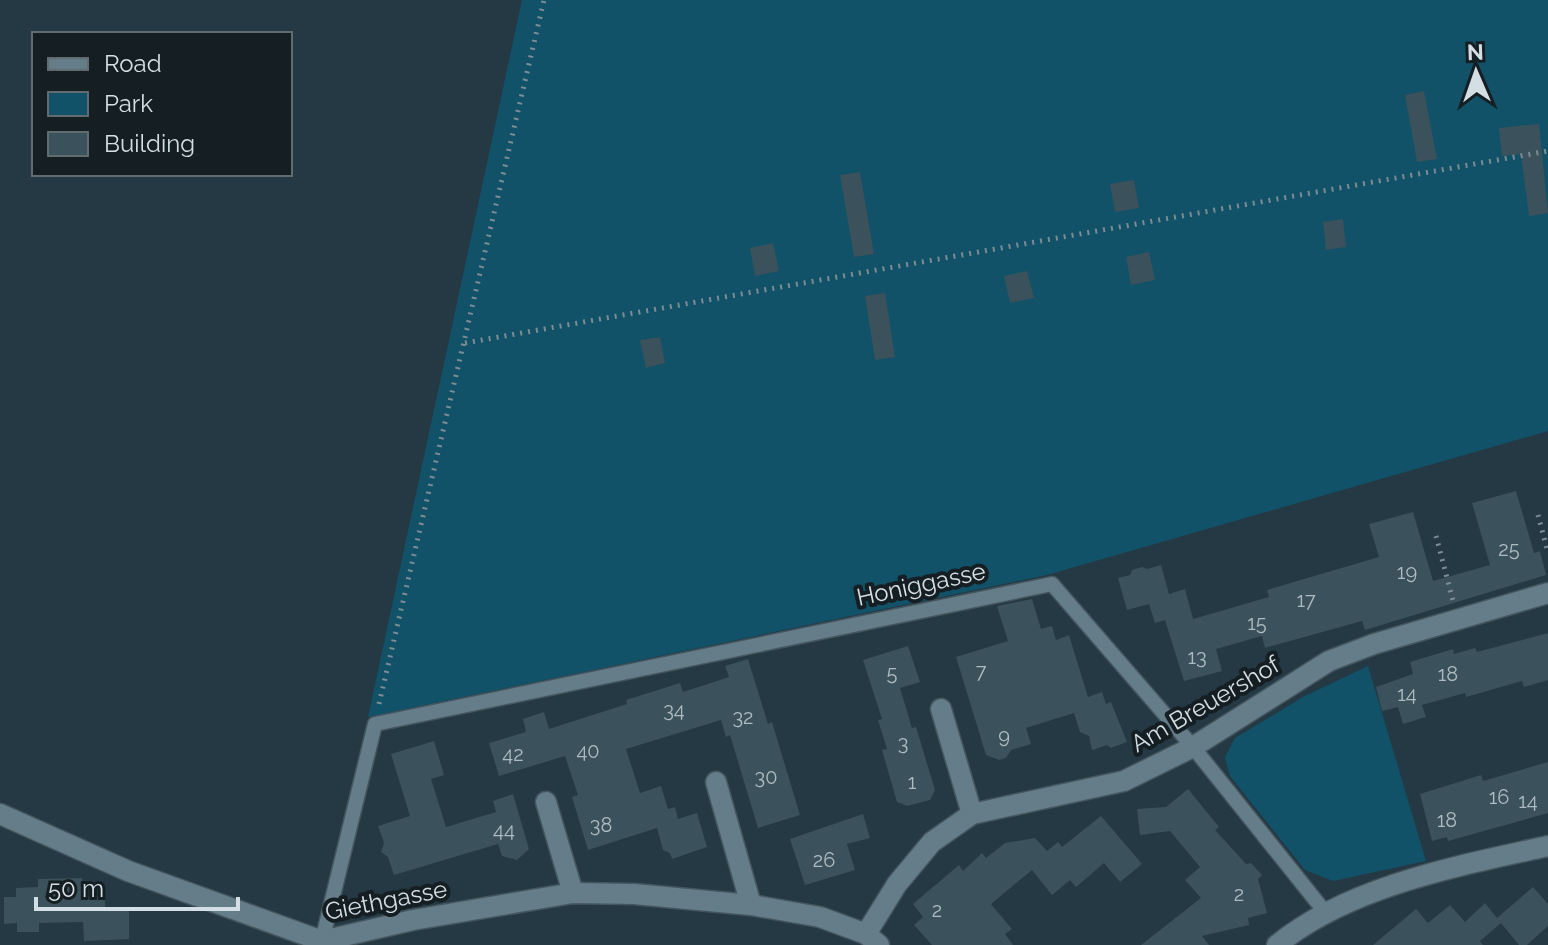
<svg xmlns="http://www.w3.org/2000/svg" width="1548" height="945" font-family="Raleway,sans-serif">
<style>
.green{fill:#115269}
.building{fill:#3b515b}
.lines{fill:none;stroke-linecap:round;stroke-linejoin:round}
.service-casing{stroke:#43555e;stroke-width:17}
.minor-casing{stroke:#43555e;stroke-width:23}
.path{stroke:#7c8c94;stroke-width:5;stroke-dasharray:2 6;stroke-linecap:butt}
.service{stroke:#657d88;stroke-width:14}
.minor{stroke:#657d88;stroke-width:20}
.labels{text-anchor:middle;dominant-baseline:central;stroke-width:8;stroke-linejoin:round;paint-order:stroke}
.number-label{font-size:20px;fill:#adbcc2}
.street-label{font-size:24px;fill:#d3dfe5;stroke:#151f23}
</style>
<rect width="100%" height="100%" fill="#243943"/>
<!-- green -->
<g class="green">
<polygon points="522,0 1548,0 1548,431 1047,575 368,717"/>
<polygon points="1368,666 1426,861 1333,881 1305,870 1230,776 1225,757 1235,738 1303,697"/>
</g>
<!-- building -->
<g class="building">
<polygon points="1424,91 1437,159 1417,162 1405,95"/>
<polygon points="1539,124 1548,213 1529,216 1521,154 1502,156 1499,128"/>
<polygon points="860,172 874,254 854,257 840,175"/>
<polygon points="1134,180 1139,208 1115,212 1110,184"/>
<polygon points="1343,219 1346,247 1326,250 1323,222"/>
<polygon points="773,243 779,271 755,276 750,248"/>
<polygon points="1149,252 1155,280 1131,285 1126,257"/>
<polygon points="1027,271 1034,298 1010,303 1004,276"/>
<polygon points="885,293 895,357 875,360 865,296"/>
<polygon points="660,337 665,363 646,368 640,340"/>
<polygon points="1516,491 1534,553 1540,551 1546,575 1365,630 1362,621 1265,648 1262,636 1216,649 1222,671 1184,681 1165,620 1155,623 1149,604 1127,610 1118,578 1130,575 1132,570 1142,567 1147,569 1161,565 1169,594 1185,589 1193,619 1269,597 1267,590 1379,557 1369,524 1413,512 1433,581 1490,565 1472,503"/>
<polygon points="1032,599 1041,629 1052,626 1056,640 1069,635 1088,697 1102,692 1106,704 1111,702 1127,742 1111,748 1107,745 1092,750 1089,736 1080,732 1074,713 1026,728 1031,744 1011,750 1006,758 999,760 986,755 956,657 1008,641 997,606"/>
<polygon points="1548,633 1548,680 1524,687 1522,681 1466,697 1465,693 1422,705 1426,717 1403,724 1398,707 1382,711 1376,687 1413,674 1410,662 1453,649 1454,654 1475,648 1477,652"/>
<polygon points="908,646 920,682 900,688 912,728 916,727 935,790 930,800 907,806 897,802 882,750 887,749 878,720 882,719 863,660"/>
<polygon points="748,659 768,724 772,722 800,815 758,828 730,735 726,737 721,720 626,749 640,793 661,786 668,809 675,807 678,819 697,813 707,847 672,859 670,853 663,850 657,828 588,850 572,797 578,795 565,756 499,776 489,743 526,732 523,719 544,712 549,729 627,704 626,700 680,683 683,692 729,677 725,666"/>
<polygon points="434,741 444,775 431,779 446,827 496,812 493,801 513,794 529,849 517,860 502,856 498,844 394,875 388,857 381,852 384,843 378,826 410,816 391,754"/>
<polygon points="1548,762 1548,813 1448,841 1447,837 1432,841 1420,794 1481,775 1483,781"/>
<polygon points="1188,789 1219,827 1215,830 1246,864 1251,863 1262,875 1258,879 1267,913 1248,918 1249,925 1202,936 1209,945 1141,945 1201,898 1185,880 1200,867 1170,831 1140,835 1137,809 1166,807"/>
<polygon points="863,814 870,838 847,844 855,870 805,885 790,839"/>
<polygon points="1101,816 1142,864 1120,882 1104,863 1076,887 1070,880 1052,895 1032,870 991,904 1012,929 1005,934 1013,945 932,945 914,925 923,917 913,904 959,865 963,871 982,853 986,858 1005,843 1035,838 1047,851 1058,842 1062,847"/>
<polygon points="82,878 83,897 105,896 105,911 129,910 129,939 84,941 83,922 39,923 39,932 17,932 17,923 4,924 4,897 16,897 16,888 38,887 38,879"/>
<polygon points="1533,887 1548,904 1548,926 1527,945 1519,945 1501,923 1480,941 1483,945 1373,945 1416,909 1428,923 1450,905 1465,922 1485,903 1497,918"/>
</g>
<g class="lines">
<defs>
<polyline id="service" points="322,941 375,724 1052,584 1193,747 1325,912"/>
<g id="minor">
<polyline points="941,709 972,814"/>
<polyline points="716,782 751,905"/>
<polyline points="546,802 573,893"/>
<polyline points="0,814 128,871 322,941 413,920 573,893 634,894 751,905 820,917 866,934 879,945"/>
<polyline points="866,934 897,884 932,842 972,814 1124,781 1193,747 1329,661 1374,644 1548,593"/>
<path d="M1277,945C1349,886 1458,866 1548,846"/>
</g>
</defs>
<!-- service casing -->
<use href="#service" class="service-casing"/>
<!-- minor casing -->
<use href="#minor" class="minor-casing"/>
<!-- path -->
<g class="path">
<polyline points="465,343 1548,151"/>
<polyline points="1538,515 1548,553"/>
<polyline points="1436,536 1453,601"/>
<polyline points="379,704 544,0"/>
</g>
<!-- service -->
<use href="#service" class="service"/>
<!-- minor -->
<use href="#minor" class="minor"/>
</g>
<g class="labels">
<!-- number labels -->
<g class="number-label">
<text x="1509" y="549">25</text>
<text x="1407" y="572">19</text>
<text x="1306" y="600">17</text>
<text x="1257" y="623">15</text>
<text x="1197" y="657">13</text>
<text x="981" y="671">7</text>
<text x="892" y="673">5</text>
<text x="1448" y="674">18</text>
<text x="1407" y="694">14</text>
<text x="674" y="710">34</text>
<text x="743" y="717">32</text>
<text x="1004" y="736">9</text>
<text x="903" y="743">3</text>
<text x="588" y="751">40</text>
<text x="513" y="754">42</text>
<text x="766" y="777">30</text>
<text x="912" y="782">1</text>
<text x="1499" y="797">16</text>
<text x="1528" y="801">14</text>
<text x="1447" y="820">18</text>
<text x="601" y="825">38</text>
<text x="504" y="830">44</text>
<text x="824" y="860">26</text>
<text x="1239" y="894">2</text>
<text x="937" y="910">2</text>
</g>
<!-- street labels -->
<g class="street-label">
<text transform="translate(921 584) rotate(-12)">Honiggasse</text>
<text transform="translate(1205 704) rotate(-30)">Am Breuershof</text>
<text transform="translate(386 900) rotate(-11)">Giethgasse</text>
</g>
</g>
<!-- legend -->
<rect x="32" y="32" width="260" height="144" fill="#151f23" stroke="#616c71" stroke-width="2"/>
<rect x="48" y="58" width="40" height="12" fill="#657d88" stroke="#616c71" stroke-width="2"/>
<text x="104" y="72" font-size="24" fill="#d3dfe5">Road</text>
<rect x="48" y="92" width="40" height="24" fill="#115269" stroke="#616c71" stroke-width="2"/>
<text x="104" y="112" font-size="24" fill="#d3dfe5">Park</text>
<rect x="48" y="132" width="40" height="24" fill="#3b515b" stroke="#616c71" stroke-width="2"/>
<text x="104" y="152" font-size="24" fill="#d3dfe5">Building</text>
<!-- north arrow -->
<g transform="translate(1476 72) rotate(358)" stroke="#151f23" stroke-width="6" paint-order="stroke">
<path d="M0-6L14 30L0 20L-14 30Z" fill="#d3dfe5"/>
<text y="-12" font-size="22" font-weight="bold" text-anchor="middle" fill="#d3dfe5">N</text>
</g>
<!-- scale -->
<path d="M36 897v12h202v-12" fill="none" stroke="#d3dfe5" stroke-width="4"/>
<text x="48" y="897" font-size="24" fill="#d3dfe5" stroke="#151f23" stroke-width="6" paint-order="stroke">50 m</text>
</svg>
